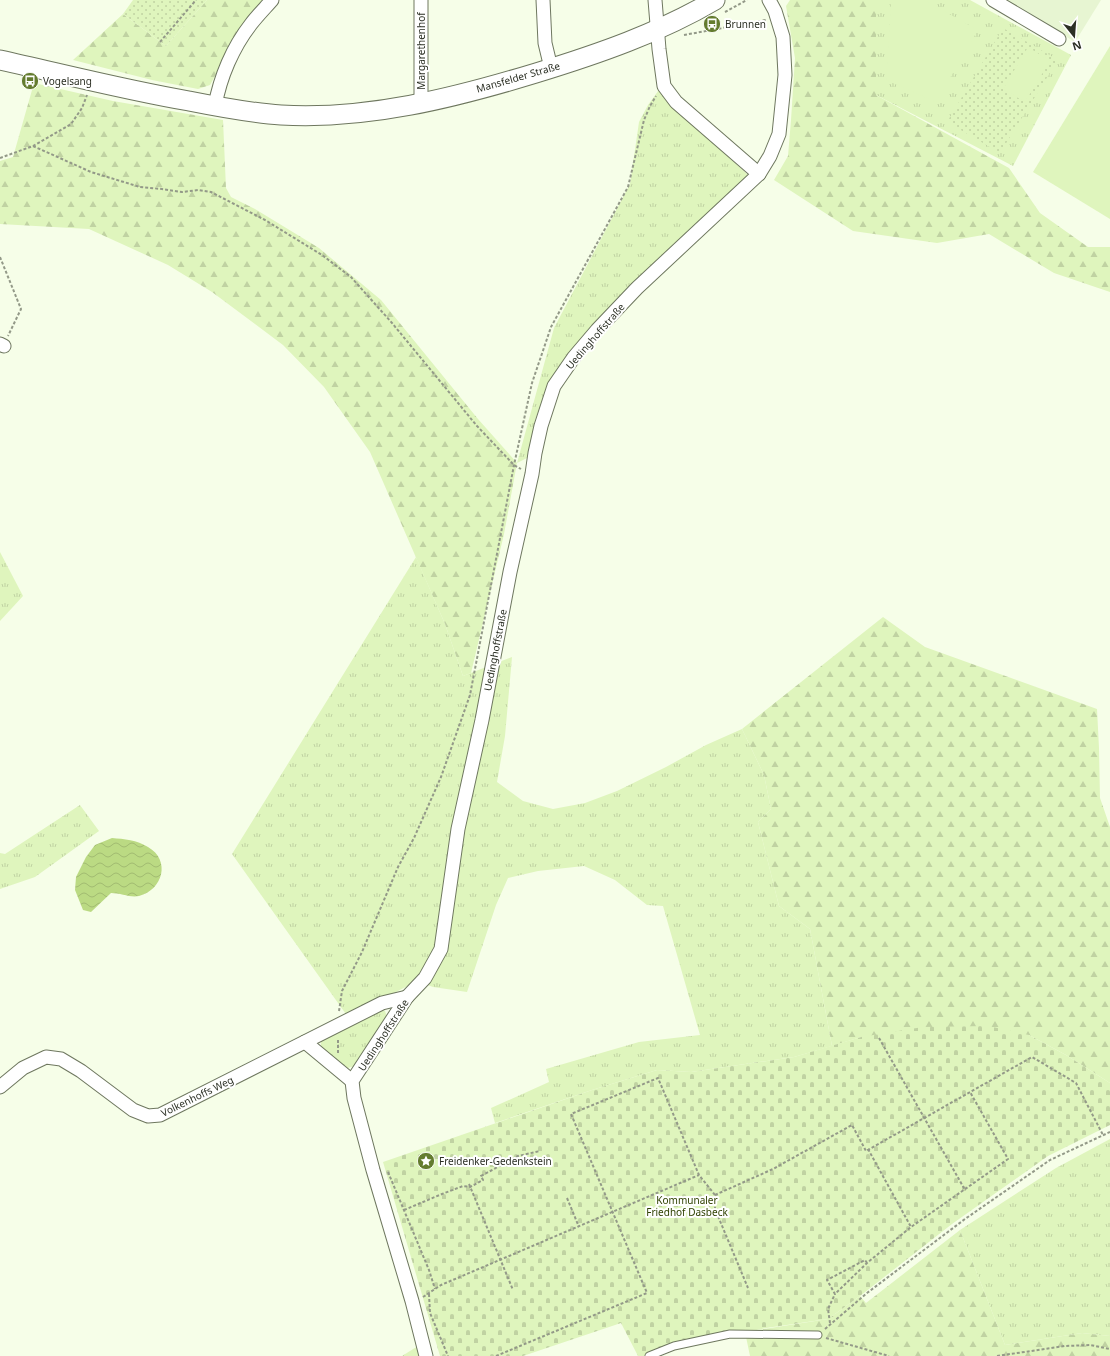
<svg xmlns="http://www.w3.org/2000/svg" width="1110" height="1356" font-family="'Noto Sans',sans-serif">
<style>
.built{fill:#e7f5d2}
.grass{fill:url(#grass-tufts)}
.forest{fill:url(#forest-firs)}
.cemetery{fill:url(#cemetery-stones)}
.park{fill:url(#park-dots)}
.pitch{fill:#dff5bd}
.water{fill:url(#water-waves)}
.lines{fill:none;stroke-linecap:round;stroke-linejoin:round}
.lane-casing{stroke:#6e775f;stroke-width:9}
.street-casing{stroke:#6e775f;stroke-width:15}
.secondary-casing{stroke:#6e775f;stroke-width:21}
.path{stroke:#939988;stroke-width:2;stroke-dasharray:3 2;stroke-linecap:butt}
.lane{stroke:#fff;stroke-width:7}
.street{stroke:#fff;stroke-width:13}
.secondary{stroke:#fff;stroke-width:19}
.labels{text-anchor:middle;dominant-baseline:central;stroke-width:4;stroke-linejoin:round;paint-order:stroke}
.poi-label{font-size:10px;fill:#2b2f24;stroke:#fff;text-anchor:start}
.street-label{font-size:10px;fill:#2b2f24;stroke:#fff}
.park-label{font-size:10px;fill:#2f4100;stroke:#fff}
</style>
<defs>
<pattern id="grass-tufts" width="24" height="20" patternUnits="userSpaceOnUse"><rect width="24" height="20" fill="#dff5bd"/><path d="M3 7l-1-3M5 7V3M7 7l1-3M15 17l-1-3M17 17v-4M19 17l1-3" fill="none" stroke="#c0d2a2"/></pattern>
<pattern id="forest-firs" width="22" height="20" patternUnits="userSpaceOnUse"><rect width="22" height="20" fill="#dff5bd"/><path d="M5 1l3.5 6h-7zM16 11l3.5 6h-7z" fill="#c0d2a2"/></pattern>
<pattern id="cemetery-stones" width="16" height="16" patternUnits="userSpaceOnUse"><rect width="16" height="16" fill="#dff5bd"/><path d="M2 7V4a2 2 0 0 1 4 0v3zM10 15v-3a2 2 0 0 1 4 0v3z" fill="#c0d2a2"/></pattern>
<pattern id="park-dots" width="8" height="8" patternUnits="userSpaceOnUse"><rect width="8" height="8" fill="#dff5bd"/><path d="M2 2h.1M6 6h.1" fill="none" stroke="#c0d2a2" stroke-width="1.8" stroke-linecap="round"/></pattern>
<pattern id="water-waves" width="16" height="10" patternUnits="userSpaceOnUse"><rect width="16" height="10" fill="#bbda83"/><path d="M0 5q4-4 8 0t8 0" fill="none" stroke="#a1bb71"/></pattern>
</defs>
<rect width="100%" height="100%" fill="#f6fee8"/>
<!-- built -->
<polygon class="built" points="1005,0 1101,0 1075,42"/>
<!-- grass -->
<g class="grass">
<polygon points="876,0 970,0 1071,55 1013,166 876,95"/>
<polygon points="661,87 669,101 749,176 571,353 550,380 535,420 529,457 517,463 554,328 630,184 639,122 648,105"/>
<polygon points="0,552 23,596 0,621"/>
<polygon points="416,557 445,624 463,676 512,657 505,736 497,782 523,801 553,809 585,803 617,791 666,767 706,745 742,729 764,775 771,809 758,822 779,906 810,929 832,1046 794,1057 691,1072 657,1070 592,1090 495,1123 491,1108 549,1082 546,1069 639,1042 700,1035 663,906 647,905 615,880 584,866 538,871 508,878 496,905 467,992 433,987 417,981 348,1017 232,854"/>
<polygon points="80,805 99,831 35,877 0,889 0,853 5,854"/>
<path d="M378,1010L385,1011L387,1017L354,1066L342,1070C331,1060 319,1055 321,1038Z"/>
<polygon points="1110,1139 1110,1336 1082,1333 1005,1345 960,1230 1056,1168"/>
<polygon points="418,1346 420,1356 402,1356"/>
</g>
<!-- forest -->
<g class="forest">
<polygon points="207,0 263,0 245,21 210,85 198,89 152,80 73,60 123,14 166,46"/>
<polygon points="790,0 876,0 876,95 1009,168 1040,213 1088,247 1110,247 1110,292 1054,273 989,234 937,243 853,231 774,180 788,156 791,120 795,58 786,6"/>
<polygon points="34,83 113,101 223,120 226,188 231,197 255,209 319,248 381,300 478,419 517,463 504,534 471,673 463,676 445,624 370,452 324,387 283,345 212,292 168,265 89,229 0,224 0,161 13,157"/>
<polygon points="883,617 925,647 1097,709 1099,748 1100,798 1110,827 1110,1083 1066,1055 1029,1035 861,1037 832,1046 810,929 779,906 758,822 771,809 764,775 742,729"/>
<polygon points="960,1230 1005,1345 1082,1333 1110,1336 1110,1356 750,1356 745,1332 828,1319 860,1296 866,1303"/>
</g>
<!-- cemetery -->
<polygon class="cemetery" points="988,1026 1029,1035 1066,1055 1110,1083 1110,1125 1048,1156 952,1224 860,1296 828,1319 766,1328 663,1349 644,1356 638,1356 621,1323 523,1356 440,1356 383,1162 592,1090 657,1070 691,1072 794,1057 861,1037 923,1027"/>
<!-- park -->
<g class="park">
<polygon points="133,0 207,0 166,46 123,14"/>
<polygon points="1003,28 1058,60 1000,153 947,122"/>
</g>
<!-- pitch -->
<g class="pitch">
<polygon points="891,0 924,0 978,30 936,102 886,80"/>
<polygon points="1110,46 1110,219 1033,172"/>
<polygon points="1028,47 1050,61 1025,102 1003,89"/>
</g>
<!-- water -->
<path class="water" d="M112,838C124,839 137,840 148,847C171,860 163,890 139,896C130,898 121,893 111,893L91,912L83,910L75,890L76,877L86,857L95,845Z"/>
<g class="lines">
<defs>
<polyline id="lane" points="649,1356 674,1346 730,1334 818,1335"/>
<g id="street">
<polyline points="543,0 545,43 551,68"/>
<polyline points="655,0 659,49 664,86 676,102 759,174"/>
<polyline points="993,0 1059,39"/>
<polyline points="421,103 421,0"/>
<path d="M215,106C220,77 233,47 251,24C258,15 265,8 272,0"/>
<polyline points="0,344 4,346"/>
<polyline points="305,1042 352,1081"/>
<polyline points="0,1087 23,1068 46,1057 61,1059 81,1071 133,1110 148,1116 160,1115 382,1003 407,997"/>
<polyline points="426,1356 412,1301 373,1170 354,1098 352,1081 407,997 425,978 441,949 458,829 482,720 510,572 532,474 535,453 541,426 554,386 574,357 597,330 637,288 759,174 770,156 779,134 785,75 783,37 775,11 769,0"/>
</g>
<path id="secondary" d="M0,60C63,74 125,90 189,101C219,107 250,113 281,115C367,120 454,98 536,73C598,54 659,33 715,0"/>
</defs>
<!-- lane casing -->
<use href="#lane" class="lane-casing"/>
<!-- street casing -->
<use href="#street" class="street-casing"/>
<!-- secondary casing -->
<use href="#secondary" class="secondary-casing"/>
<!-- path -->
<g class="path">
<polyline points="725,12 747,0"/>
<polyline points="684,35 766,20"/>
<polyline points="160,42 196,0"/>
<polyline points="33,146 91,172 140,187 162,189 182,192 198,190 211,192 265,220 322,255 351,277 392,323 477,426 514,465 521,469"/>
<polyline points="0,158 33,146 71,124 82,108 87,95"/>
<polyline points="0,257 21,309 8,336"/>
<polyline points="339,1011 342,991 362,952 398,867 414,838 441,777 470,695 514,465 532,383 551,327 628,187 644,120 650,106 656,96"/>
<polyline points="879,1038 965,1190"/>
<polyline points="338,1053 338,1039"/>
<polyline points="868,1149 911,1227"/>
<polyline points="388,1172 429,1270 435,1289"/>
<polyline points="469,1184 513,1290"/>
<polyline points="715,1195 773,1169 852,1125 866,1151 1032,1057 1076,1083 1103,1135"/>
<polyline points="567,1198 579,1227"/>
<polyline points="404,1210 442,1194 463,1186 470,1187 483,1180 481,1176 518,1156 540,1151"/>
<polyline points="867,1263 865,1260 827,1280 835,1294 867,1263 911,1227 1008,1159 970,1092"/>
<polyline points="429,1294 430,1313 448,1356"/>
<polyline points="423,1297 441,1285 699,1175"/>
<polyline points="830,1323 828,1309 835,1294"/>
<polyline points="825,1329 867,1293 965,1219 1050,1160 1110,1132"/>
<polyline points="826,1338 889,1356"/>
<polyline points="496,1356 647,1293 571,1114 658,1078 699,1175 715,1195 715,1209 748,1288"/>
<polyline points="997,1356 1065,1346 1090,1345 1110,1349"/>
</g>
<!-- lane -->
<use href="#lane" class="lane"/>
<!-- street -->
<use href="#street" class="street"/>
<!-- secondary -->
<use href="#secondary" class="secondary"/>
</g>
<!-- icons -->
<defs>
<symbol id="bus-disc" viewBox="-11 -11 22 22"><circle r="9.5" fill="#647c2f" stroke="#fff"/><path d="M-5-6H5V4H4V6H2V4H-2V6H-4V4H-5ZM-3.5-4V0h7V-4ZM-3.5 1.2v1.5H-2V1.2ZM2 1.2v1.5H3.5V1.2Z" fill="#fff"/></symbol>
<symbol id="sight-disc" viewBox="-11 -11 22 22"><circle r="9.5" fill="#647c2f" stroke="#fff"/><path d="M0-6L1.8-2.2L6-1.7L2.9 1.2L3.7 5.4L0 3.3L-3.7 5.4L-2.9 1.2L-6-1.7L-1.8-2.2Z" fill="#fff"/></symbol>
</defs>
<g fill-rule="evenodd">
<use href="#bus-disc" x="702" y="14" width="20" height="20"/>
<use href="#bus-disc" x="20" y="71" width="20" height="20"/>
<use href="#sight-disc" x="416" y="1151" width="20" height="20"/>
</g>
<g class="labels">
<!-- poi labels -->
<g class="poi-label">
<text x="725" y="24">Brunnen</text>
<text x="43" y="81">Vogelsang</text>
<text x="439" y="1161">Freidenker-Gedenkstein</text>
</g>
<!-- street labels -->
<g class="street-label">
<text transform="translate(421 51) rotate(-90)">Margarethenhof</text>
<text transform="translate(518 77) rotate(-16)">Mansfelder Straße</text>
<text transform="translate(595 336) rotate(-49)">Uedinghoffstraße</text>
<text transform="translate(495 650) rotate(-79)">Uedinghoffstraße</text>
<text transform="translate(383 1035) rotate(-57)">Uedinghoffstraße</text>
<text transform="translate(197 1096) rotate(-26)">Volkenhoffs Weg</text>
</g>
<!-- park labels -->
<g class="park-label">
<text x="687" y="1200">Kommunaler<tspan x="687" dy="12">Friedhof Dasbeck</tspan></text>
</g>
</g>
<!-- north arrow -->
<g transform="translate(1074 36) rotate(163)" stroke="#ffffff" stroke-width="3" paint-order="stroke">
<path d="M0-3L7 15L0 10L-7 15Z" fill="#2b2f24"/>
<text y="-6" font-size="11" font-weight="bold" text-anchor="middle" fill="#2b2f24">N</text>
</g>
</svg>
